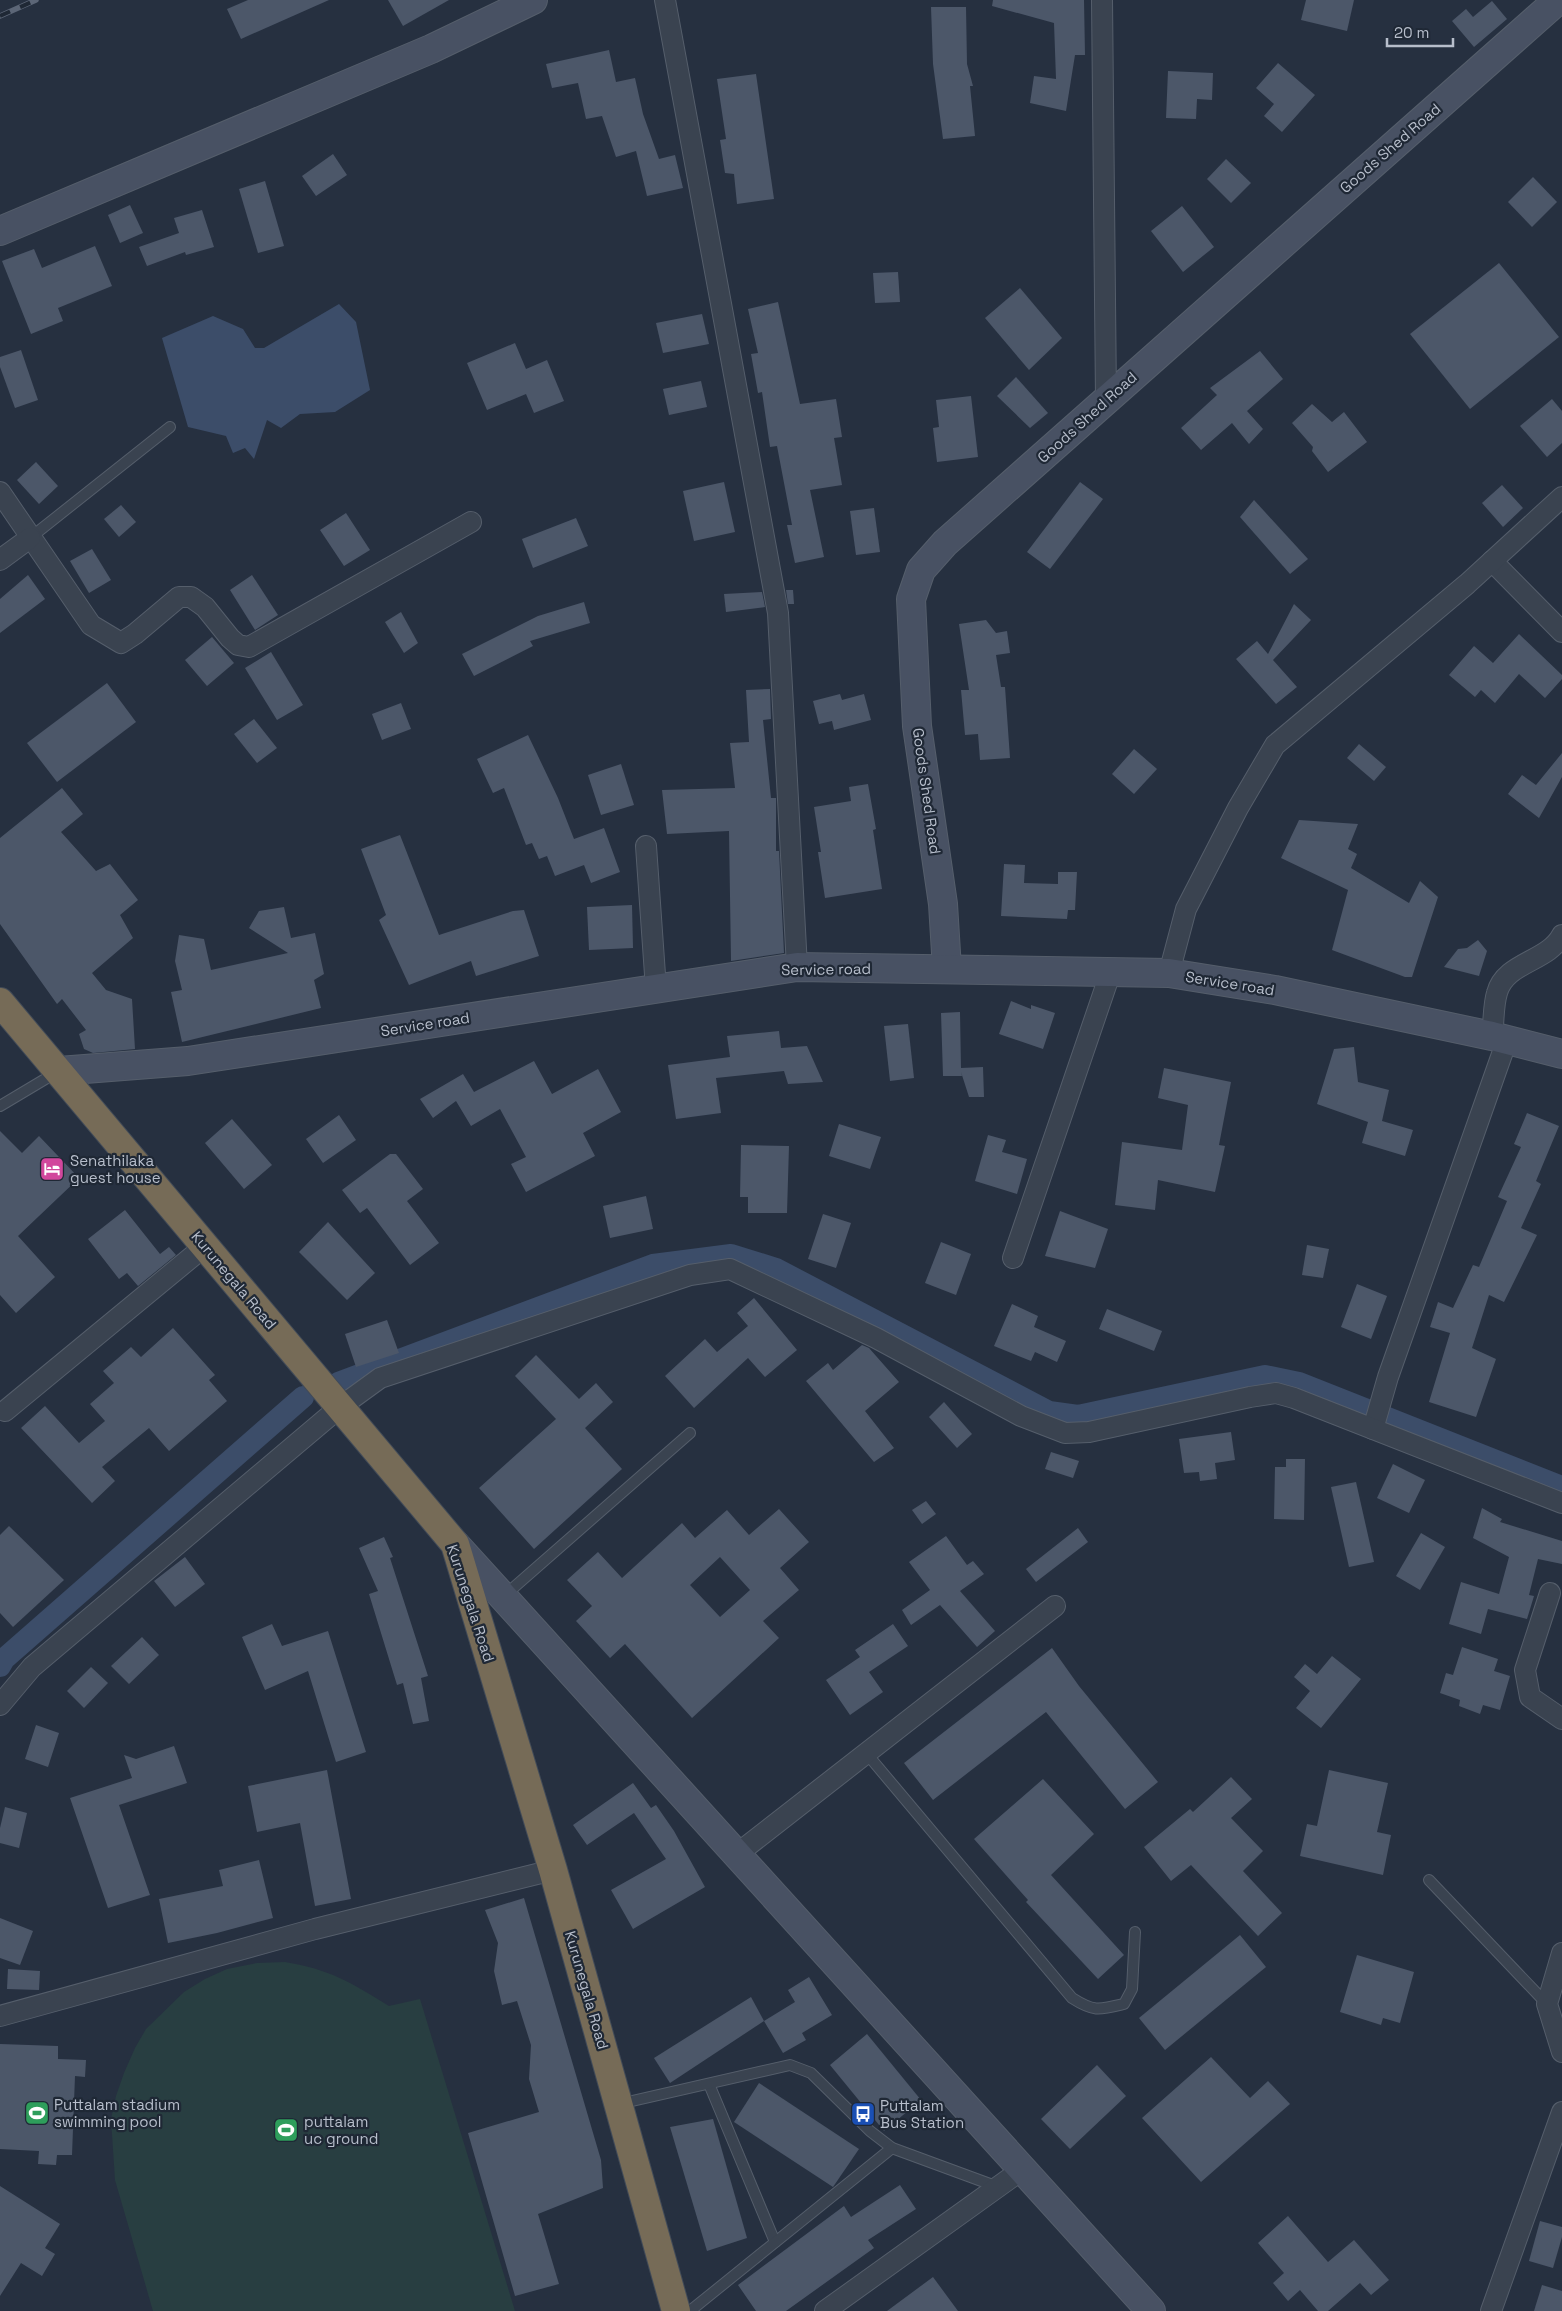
<svg xmlns="http://www.w3.org/2000/svg" width="1562" height="2311" font-family="'Space Grotesk',sans-serif">
<style>
.green{fill:#283e41}
.water{fill:#3c4d69}
.lines{fill:none;stroke-linecap:round;stroke-linejoin:round}
.canal{stroke:#3c4d69;stroke-width:22}
.building{fill:#4c5769;fill-rule:evenodd}
.lane-casing{stroke:#555e6b;stroke-width:12}
.street-casing{stroke:#555e6b;stroke-width:22}
.secondary-casing{stroke:#555e6b;stroke-width:30}
.highway-casing{stroke:#424b58;stroke-width:30}
.lane{stroke:#3a4350;stroke-width:10}
.street{stroke:#3a4350;stroke-width:20}
.secondary{stroke:#485163;stroke-width:28}
.highway{stroke:#766b57;stroke-width:28}
.rail-casing{stroke:#5c6677;stroke-width:5.5}
.rail{stroke:#1f2835;stroke-width:4;stroke-dasharray:11;stroke-linecap:butt}
.labels{text-anchor:middle;dominant-baseline:central;stroke-width:4.5;stroke-linejoin:round;paint-order:stroke}
.street-label{font-size:15px;fill:#b7becb;stroke:#1f2835}
.poi-label{font-size:15px;fill:#b7becb;stroke:#1f2835;text-anchor:start}
</style>
<rect width="100%" height="100%" fill="#263040"/>
<!-- green -->
<path class="green" d="M285,1962C329,1969 352,1983 389,2006L420,1999L515,2311H153L115,2180L111,2119L116,2096L124,2073L135,2048L146,2029L184,1992L205,1979L227,1969L257,1963Z"/>
<!-- water -->
<polygon class="water" points="339,304 356,322 370,390 335,412 300,414 281,428 267,420 254,459 245,448 233,453 226,436 188,427 162,338 213,316 243,329 255,348 264,348"/>
<g class="lines">
<!-- canal -->
<g class="canal">
<polyline points="338,1383 653,1265 731,1255 776,1269 1049,1412 1078,1416 1265,1376 1299,1383 1562,1487"/>
<polyline points="0,1666 4,1659 303,1397"/>
</g>
</g>
<!-- building -->
<g class="building">
<polygon points="248,0 329,0 241,39 227,9"/>
<polygon points="388,0 449,0 403,26"/>
<polygon points="993,0 1084,0 1085,55 1075,55 1066,111 1030,103 1034,76 1056,79 1054,23 992,6"/>
<polygon points="1306,0 1354,0 1347,31 1301,20"/>
<polygon points="1492,1 1507,19 1474,47 1452,21 1466,9 1473,17"/>
<polygon points="931,7 966,7 967,64 973,86 970,86 975,136 943,139 933,64"/>
<polygon points="609,50 616,82 635,78 643,114 659,159 675,155 683,188 647,196 636,151 616,157 602,116 586,119 578,83 552,88 546,64"/>
<polygon points="1278,63 1315,95 1282,132 1264,116 1274,104 1256,88"/>
<polygon points="1168,71 1213,73 1212,100 1197,99 1196,119 1166,118"/>
<polygon points="756,74 774,199 737,204 734,174 725,173 720,140 726,139 717,79"/>
<polygon points="333,154 347,175 316,196 302,176"/>
<polygon points="1226,159 1251,183 1231,203 1207,179"/>
<polygon points="1533,177 1557,202 1532,227 1508,202"/>
<polygon points="265,181 284,246 258,253 239,189"/>
<polygon points="130,205 143,233 120,243 108,215"/>
<polygon points="1182,206 1214,247 1183,272 1151,231"/>
<polygon points="202,210 214,247 186,255 185,252 147,266 139,247 179,233 174,218"/>
<polygon points="95,246 112,286 58,308 63,321 31,334 2,261 34,249 42,268"/>
<polygon points="1499,263 1559,337 1470,409 1410,334"/>
<polygon points="898,272 900,302 875,303 873,273"/>
<polygon points="1020,288 1062,338 1029,370 985,318"/>
<polygon points="778,302 800,404 836,399 842,437 834,438 842,485 810,490 824,557 795,563 787,525 792,525 777,446 770,447 762,392 758,393 751,354 758,353 748,309"/>
<polygon points="702,314 709,344 663,353 656,323"/>
<polygon points="515,343 526,369 547,360 564,401 534,413 526,394 487,410 467,363"/>
<polygon points="21,350 38,400 15,408 0,367 0,357"/>
<polygon points="1260,351 1283,379 1247,411 1263,429 1249,444 1232,423 1201,450 1181,428 1217,395 1210,388"/>
<polygon points="1016,377 1048,413 1030,428 997,396"/>
<polygon points="701,381 707,407 669,415 663,389"/>
<polygon points="971,396 978,457 937,462 933,428 939,427 936,400"/>
<polygon points="1552,399 1562,411 1562,443 1547,457 1520,426"/>
<polygon points="1312,404 1332,422 1344,412 1367,442 1328,472 1312,451 1313,447 1292,423"/>
<polygon points="36,462 58,486 39,504 17,480"/>
<polygon points="724,482 735,532 694,541 683,491"/>
<polygon points="1080,482 1103,499 1050,569 1027,552"/>
<polygon points="1502,485 1523,508 1503,527 1482,503"/>
<polygon points="1254,500 1308,559 1290,574 1240,517"/>
<polygon points="121,505 136,522 119,537 104,519"/>
<polygon points="874,508 880,552 856,555 850,511"/>
<polygon points="346,513 370,550 344,566 320,530"/>
<polygon points="576,518 588,546 533,568 522,539"/>
<polygon points="92,549 111,580 89,593 70,561"/>
<polygon points="28,575 45,599 0,633 0,599"/>
<polygon points="252,575 278,615 255,630 230,590"/>
<polygon points="786,590 793,590 794,604 788,604"/>
<polygon points="762,592 765,607 726,612 724,594"/>
<polygon points="584,602 590,623 530,641 533,646 474,676 462,654 538,616"/>
<polygon points="1294,604 1311,620 1273,660 1297,687 1276,704 1236,659 1257,641 1268,654"/>
<polygon points="401,612 418,643 404,653 385,622"/>
<polygon points="986,620 996,633 1007,631 1010,653 996,655 1001,687 1005,687 1010,758 980,760 978,734 965,735 961,690 969,690 959,624"/>
<polygon points="1519,634 1562,675 1562,679 1545,698 1519,674 1495,703 1481,690 1475,697 1449,675 1474,646 1493,663"/>
<polygon points="212,637 234,663 207,686 185,660"/>
<polygon points="271,652 303,705 277,720 245,668"/>
<polygon points="107,683 136,722 57,782 27,743"/>
<polygon points="770,689 771,719 763,720 771,798 776,798 776,851 779,851 784,953 731,961 729,831 667,834 662,790 735,788 730,743 749,742 746,690"/>
<polygon points="840,694 842,700 864,694 871,720 834,730 832,721 819,724 813,701"/>
<polygon points="401,703 411,729 382,740 372,714"/>
<polygon points="254,719 277,748 257,763 234,734"/>
<polygon points="528,735 558,798 574,839 604,828 620,872 591,883 584,865 555,876 547,856 539,859 532,843 526,845 504,788 493,793 477,759"/>
<polygon points="1359,744 1386,767 1374,781 1347,758"/>
<polygon points="1134,749 1157,769 1134,794 1112,774"/>
<polygon points="1562,753 1562,777 1539,818 1508,794 1522,775 1536,785"/>
<polygon points="621,764 634,805 601,815 588,775"/>
<polygon points="868,784 876,829 873,830 882,889 825,898 818,852 821,852 814,807 851,801 849,787"/>
<polygon points="62,788 83,814 61,832 96,871 110,864 138,900 120,915 133,938 92,973 106,990 132,999 135,1049 93,1053 84,1049 79,1034 86,1030 62,999 57,1004 0,924 0,838"/>
<polygon points="1299,820 1358,824 1348,849 1357,854 1351,868 1409,903 1420,881 1438,897 1412,977 1405,977 1332,950 1348,890 1281,858"/>
<polygon points="400,835 439,935 513,911 524,910 539,956 476,976 471,961 409,985 379,920 386,915 361,849"/>
<polygon points="1004,864 1025,865 1024,883 1058,884 1058,872 1077,872 1075,910 1068,910 1067,919 1001,916"/>
<polygon points="632,905 633,948 589,950 587,907"/>
<polygon points="284,907 291,938 315,933 324,974 314,980 321,1008 182,1042 171,992 182,990 175,961 179,935 204,939 211,970 288,953 249,928 259,911"/>
<polygon points="1478,940 1487,951 1479,976 1444,967 1458,949 1467,948"/>
<polygon points="1011,1001 1031,1009 1031,1005 1055,1013 1043,1049 999,1034"/>
<polygon points="960,1012 961,1068 983,1067 984,1097 969,1097 961,1072 962,1076 943,1076 941,1013"/>
<polygon points="908,1024 914,1078 890,1081 884,1026"/>
<polygon points="779,1031 781,1048 807,1046 823,1082 788,1084 784,1071 716,1078 721,1113 676,1119 668,1065 730,1057 727,1036"/>
<polygon points="1354,1047 1358,1082 1389,1090 1382,1121 1413,1130 1405,1156 1362,1143 1368,1122 1317,1104 1334,1049"/>
<polygon points="534,1061 552,1094 598,1069 621,1112 583,1133 595,1156 526,1192 511,1164 526,1157 500,1109 471,1126 456,1101 433,1118 420,1099 463,1074 474,1092"/>
<polygon points="1164,1068 1231,1082 1219,1145 1225,1146 1215,1192 1158,1180 1155,1210 1115,1205 1122,1142 1182,1150 1188,1105 1158,1098"/>
<polygon points="1527,1113 1559,1126 1536,1181 1541,1184 1521,1228 1537,1235 1504,1302 1489,1295 1472,1348 1496,1359 1476,1417 1429,1402 1450,1333 1430,1327 1438,1302 1453,1308 1473,1265 1479,1267 1507,1201 1498,1197 1521,1147 1514,1144"/>
<polygon points="339,1115 356,1140 323,1163 306,1139"/>
<polygon points="232,1119 272,1165 244,1189 205,1143"/>
<polygon points="839,1124 881,1137 870,1169 829,1156"/>
<polygon points="0,1131 22,1153 39,1136 79,1178 18,1236 55,1277 16,1313 0,1295"/>
<polygon points="988,1135 1006,1140 1002,1152 1027,1159 1017,1194 975,1181"/>
<polygon points="741,1145 789,1146 787,1213 748,1213 748,1197 740,1197"/>
<polygon points="390,1154 396,1154 423,1189 407,1201 439,1243 410,1265 367,1208 360,1213 342,1190"/>
<polygon points="646,1196 653,1229 610,1238 603,1206"/>
<polygon points="125,1210 160,1254 169,1247 176,1255 138,1286 127,1273 119,1279 88,1239"/>
<polygon points="1060,1211 1108,1229 1095,1268 1045,1256"/>
<polygon points="823,1214 851,1223 836,1268 808,1259"/>
<polygon points="328,1222 375,1273 347,1300 299,1252"/>
<polygon points="941,1242 971,1254 956,1295 925,1283"/>
<polygon points="1307,1245 1329,1249 1323,1278 1302,1275"/>
<polygon points="1357,1284 1387,1296 1371,1339 1341,1327"/>
<polygon points="754,1298 797,1350 765,1377 748,1358 694,1408 665,1376 705,1339 717,1352 748,1326 737,1313"/>
<polygon points="1012,1304 1038,1316 1034,1327 1066,1341 1057,1362 1035,1352 1031,1361 994,1346"/>
<polygon points="1107,1309 1162,1331 1154,1351 1099,1329"/>
<polygon points="387,1320 399,1353 356,1367 345,1334"/>
<polygon points="173,1328 215,1375 209,1380 227,1401 169,1451 149,1428 102,1467 115,1481 92,1503 21,1428 45,1406 79,1443 105,1421 90,1404 114,1383 103,1371 131,1347 141,1357"/>
<polygon points="862,1345 869,1348 899,1382 865,1411 894,1448 874,1462 806,1381 828,1363 833,1370"/>
<polygon points="536,1355 579,1399 596,1383 613,1402 585,1428 622,1469 534,1549 479,1488 556,1419 515,1376"/>
<polygon points="944,1402 972,1434 957,1448 929,1417"/>
<polygon points="1231,1432 1235,1460 1215,1463 1217,1479 1200,1481 1199,1472 1184,1473 1179,1439"/>
<polygon points="1051,1452 1079,1461 1073,1478 1045,1469"/>
<polygon points="1286,1459 1305,1459 1304,1520 1274,1519 1275,1467 1286,1467"/>
<polygon points="1393,1464 1425,1480 1409,1513 1377,1498"/>
<polygon points="1356,1482 1374,1562 1349,1567 1331,1487"/>
<polygon points="926,1501 936,1514 922,1524 912,1510"/>
<polygon points="1482,1508 1502,1519 1500,1522 1562,1541 1562,1564 1538,1559 1529,1595 1534,1596 1527,1619 1488,1609 1481,1634 1449,1624 1461,1582 1499,1594 1509,1557 1473,1538"/>
<path d="M779,1509L809,1542L780,1568L799,1590L763,1621L779,1638L692,1718L625,1644L610,1658L576,1621L592,1606L567,1580L598,1552L622,1578L682,1523L695,1538L727,1510L749,1535ZM720,1557L750,1590L720,1617L690,1585Z"/>
<polygon points="9,1526 64,1580 13,1627 0,1613 0,1535"/>
<polygon points="1078,1528 1088,1542 1036,1582 1026,1569"/>
<polygon points="1421,1533 1445,1547 1420,1590 1396,1576"/>
<polygon points="946,1536 967,1565 973,1561 984,1574 960,1591 995,1631 977,1647 940,1605 911,1625 902,1610 930,1590 909,1562"/>
<polygon points="384,1537 393,1557 390,1558 428,1676 421,1678 429,1721 413,1724 403,1683 397,1685 369,1594 378,1591 359,1548"/>
<polygon points="185,1557 205,1584 175,1607 154,1581"/>
<polygon points="272,1624 282,1646 328,1631 366,1752 336,1762 308,1671 265,1690 242,1637"/>
<polygon points="893,1624 908,1646 869,1672 883,1692 850,1715 826,1680 860,1657 855,1650"/>
<polygon points="142,1637 159,1655 129,1684 111,1666"/>
<polygon points="1462,1647 1498,1659 1494,1671 1510,1676 1500,1710 1483,1705 1480,1714 1459,1706 1460,1700 1440,1693 1446,1673 1453,1675"/>
<polygon points="1052,1648 1079,1686 1158,1782 1125,1809 1046,1712 933,1800 904,1763"/>
<polygon points="1332,1656 1361,1679 1321,1728 1296,1708 1310,1691 1294,1677 1305,1664 1317,1674"/>
<polygon points="91,1667 108,1683 84,1708 67,1691"/>
<polygon points="36,1725 59,1733 48,1767 25,1759"/>
<polygon points="174,1746 187,1783 119,1805 150,1895 108,1908 70,1798 132,1778 124,1755 136,1759"/>
<polygon points="327,1770 351,1899 315,1906 300,1823 257,1832 248,1786"/>
<polygon points="1329,1770 1388,1783 1377,1832 1391,1835 1383,1875 1300,1856 1307,1824 1317,1826"/>
<polygon points="1231,1777 1252,1799 1231,1818 1263,1851 1243,1871 1282,1913 1258,1936 1191,1865 1171,1881 1144,1847 1190,1809 1193,1812"/>
<polygon points="1043,1779 1094,1834 1051,1875 1124,1955 1098,1979 1026,1902 1028,1900 974,1839"/>
<polygon points="633,1783 651,1808 656,1805 674,1831 705,1887 633,1929 611,1890 666,1859 634,1813 587,1845 573,1825"/>
<polygon points="5,1807 27,1813 19,1848 0,1843 0,1828"/>
<polygon points="259,1860 273,1918 217,1933 168,1943 159,1899 223,1886 219,1870"/>
<polygon points="524,1898 601,2160 603,2188 538,2214 559,2284 515,2296 468,2133 539,2112 529,2079 531,2045 517,2001 502,2005 494,1971 498,1943 485,1910"/>
<polygon points="0,1918 33,1931 20,1965 0,1958"/>
<polygon points="1240,1935 1266,1967 1165,2050 1139,2018"/>
<polygon points="1357,1955 1414,1972 1400,2023 1383,2018 1381,2025 1340,2012"/>
<polygon points="8,1969 40,1971 39,1990 7,1989"/>
<polygon points="809,1977 832,2015 802,2033 806,2040 783,2053 764,2021 795,2002 788,1990"/>
<polygon points="751,1997 764,2021 670,2083 654,2058"/>
<polygon points="867,2034 921,2100 884,2131 830,2065"/>
<polygon points="0,2044 58,2046 58,2059 86,2060 85,2077 75,2076 72,2155 57,2155 56,2165 38,2164 39,2151 0,2149"/>
<polygon points="1211,2057 1250,2098 1268,2081 1290,2104 1201,2182 1142,2118"/>
<polygon points="1097,2065 1126,2096 1070,2149 1041,2119"/>
<polygon points="759,2083 859,2149 833,2187 734,2122"/>
<polygon points="713,2119 747,2238 707,2251 670,2127"/>
<polygon points="900,2185 916,2209 868,2240 874,2248 786,2311 756,2311 738,2285 844,2206 851,2217"/>
<polygon points="0,2186 60,2224 45,2248 55,2254 42,2276 21,2263 0,2296"/>
<polygon points="1288,2216 1328,2262 1354,2240 1389,2280 1371,2295 1360,2283 1328,2311 1318,2311 1300,2290 1288,2301 1273,2283 1284,2273 1258,2243"/>
<polygon points="1540,2221 1562,2227 1562,2237 1553,2268 1529,2261"/>
<polygon points="933,2277 958,2311 887,2311"/>
<polygon points="1542,2285 1562,2291 1562,2311 1534,2311"/>
</g>
<g class="lines">
<defs>
<g id="lane">
<polyline points="30,538 170,427"/>
<polyline points="0,1106 57,1072"/>
<polyline points="504,1596 690,1433"/>
<path d="M867,1754L1072,1998C1094,2012 1099,2010 1124,2004L1132,1989L1135,1932"/>
<polyline points="1429,1880 1547,2004"/>
<polyline points="709,2084 775,2242"/>
<polyline points="619,2104 790,2065 811,2073 870,2131 892,2148 998,2187"/>
<polyline points="690,2311 892,2148"/>
</g>
<g id="street">
<polyline points="665,0 778,613 797,967"/>
<polyline points="1102,0 1106,399"/>
<polyline points="0,492 91,625 121,643 135,634 179,597 191,597 205,607 230,638 238,645 249,647 471,522"/>
<polyline points="0,560 30,538"/>
<polyline points="1492,561 1562,632"/>
<polyline points="646,846 656,989"/>
<polyline points="1169,973 1186,909 1238,808 1275,745 1467,584 1562,497"/>
<path d="M1492,1036C1494,1022 1493,1006 1497,993C1505,962 1548,962 1562,935"/>
<polyline points="1013,1258 1111,971"/>
<polyline points="5,1411 205,1246"/>
<polyline points="1373,1429 1388,1377 1507,1040"/>
<polyline points="1550,1593 1525,1670 1530,1697 1562,1719"/>
<polyline points="0,1705 32,1667 340,1407 380,1378 690,1275 730,1269 876,1338 1021,1416 1065,1433 1089,1432 1250,1397 1276,1393 1294,1398 1562,1503"/>
<polyline points="737,1854 1055,1606"/>
<polyline points="1562,1953 1547,2004 1562,2052"/>
<polyline points="0,2016 315,1929 553,1870"/>
<polyline points="825,2311 1023,2169"/>
<polyline points="1491,2311 1562,2112"/>
</g>
<g id="secondary">
<polyline points="0,231 431,49 533,0"/>
<polyline points="947,969 943,904 917,726 911,599 921,570 945,543 1558,0"/>
<polyline points="59,1071 188,1061 797,967 1169,973 1275,990 1492,1036 1562,1054"/>
<polyline points="455,1544 1151,2311"/>
</g>
<polyline id="highway" points="0,1002 455,1544 553,1870 676,2311"/>
</defs>
<!-- lane casing -->
<use href="#lane" class="lane-casing"/>
<!-- street casing -->
<use href="#street" class="street-casing"/>
<!-- secondary casing -->
<use href="#secondary" class="secondary-casing"/>
<!-- highway casing -->
<use href="#highway" class="highway-casing"/>
<!-- lane -->
<use href="#lane" class="lane"/>
<!-- street -->
<use href="#street" class="street"/>
<!-- secondary -->
<use href="#secondary" class="secondary"/>
<!-- highway -->
<use href="#highway" class="highway"/>
<defs>
<polyline id="rail" points="0,16 36,0"/>
</defs>
<!-- rail casing -->
<use href="#rail" class="rail-casing"/>
<!-- rail -->
<use href="#rail" class="rail"/>
</g>
<!-- icons -->
<defs>
<symbol id="hotel-square" viewBox="-11 -11 22 22"><rect x="-9" y="-9" width="18" height="18" rx="4" fill="#d1479c" stroke="#1f2835"/><path d="M-6-4.5h1.5V1H6V5H4.5V3h-9V5H-6ZM-4 0a1.8 1.8 0 1 1 3.6 0ZM.5 0V-2.5h3Q6-2.5 6 0Z" fill="#fff"/></symbol>
<symbol id="stadium-square" viewBox="-11 -11 22 22"><rect x="-9" y="-9" width="18" height="18" rx="4" fill="#2e9e5b" stroke="#1f2835"/><path d="M0-5a6.5 5 0 1 0 0 10a6.5 5 0 1 0 0-10ZM-3.5-1.8h7v3.6h-7Z" fill="#fff"/></symbol>
<symbol id="bus-square" viewBox="-11 -11 22 22"><rect x="-9" y="-9" width="18" height="18" rx="4" fill="#1a4fb4" stroke="#1f2835"/><path d="M-5-6H5V4H4V6H2V4H-2V6H-4V4H-5ZM-3.5-4V0h7V-4ZM-3.5 1.2v1.5H-2V1.2ZM2 1.2v1.5H3.5V1.2Z" fill="#fff"/></symbol>
</defs>
<g fill-rule="evenodd">
<use href="#hotel-square" x="38" y="1155" width="28" height="28"/>
<use href="#stadium-square" x="23" y="2099" width="28" height="28"/>
<use href="#bus-square" x="849" y="2100" width="28" height="28"/>
<use href="#stadium-square" x="272" y="2116" width="28" height="28"/>
</g>
<g class="labels">
<!-- street labels -->
<g class="street-label">
<text transform="translate(1390 148) rotate(-41)">Goods Shed Road</text>
<text transform="translate(1087 417) rotate(-42)">Goods Shed Road</text>
<text transform="translate(927 791) rotate(82)">Goods Shed Road</text>
<text transform="translate(826 969) rotate(-1)">Service road</text>
<text transform="translate(1230 983) rotate(9)">Service road</text>
<text transform="translate(425 1024) rotate(-9)">Service road</text>
<text transform="translate(234 1280) rotate(50)">Kurunegala Road</text>
<text transform="translate(471 1603) rotate(72)">Kurunegala Road</text>
<text transform="translate(587 1990) rotate(74)">Kurunegala Road</text>
</g>
<!-- poi labels -->
<g class="poi-label">
<text x="70" y="1160">Senathilaka<tspan x="70" dy="17">guest house</tspan></text>
<text x="54" y="2104">Puttalam stadium<tspan x="54" dy="17">swimming pool</tspan></text>
<text x="880" y="2105">Puttalam<tspan x="880" dy="17">Bus Station</tspan></text>
<text x="304" y="2121">puttalam<tspan x="304" dy="17">uc ground</tspan></text>
</g>
</g>
<!-- scale -->
<path d="M1387 38v8h66v-8" fill="none" stroke="#b7becb" stroke-width="2.5"/>
<text x="1394" y="38" font-size="15" fill="#b7becb" stroke="#1f2835" stroke-width="4" paint-order="stroke">20 m</text>
</svg>
